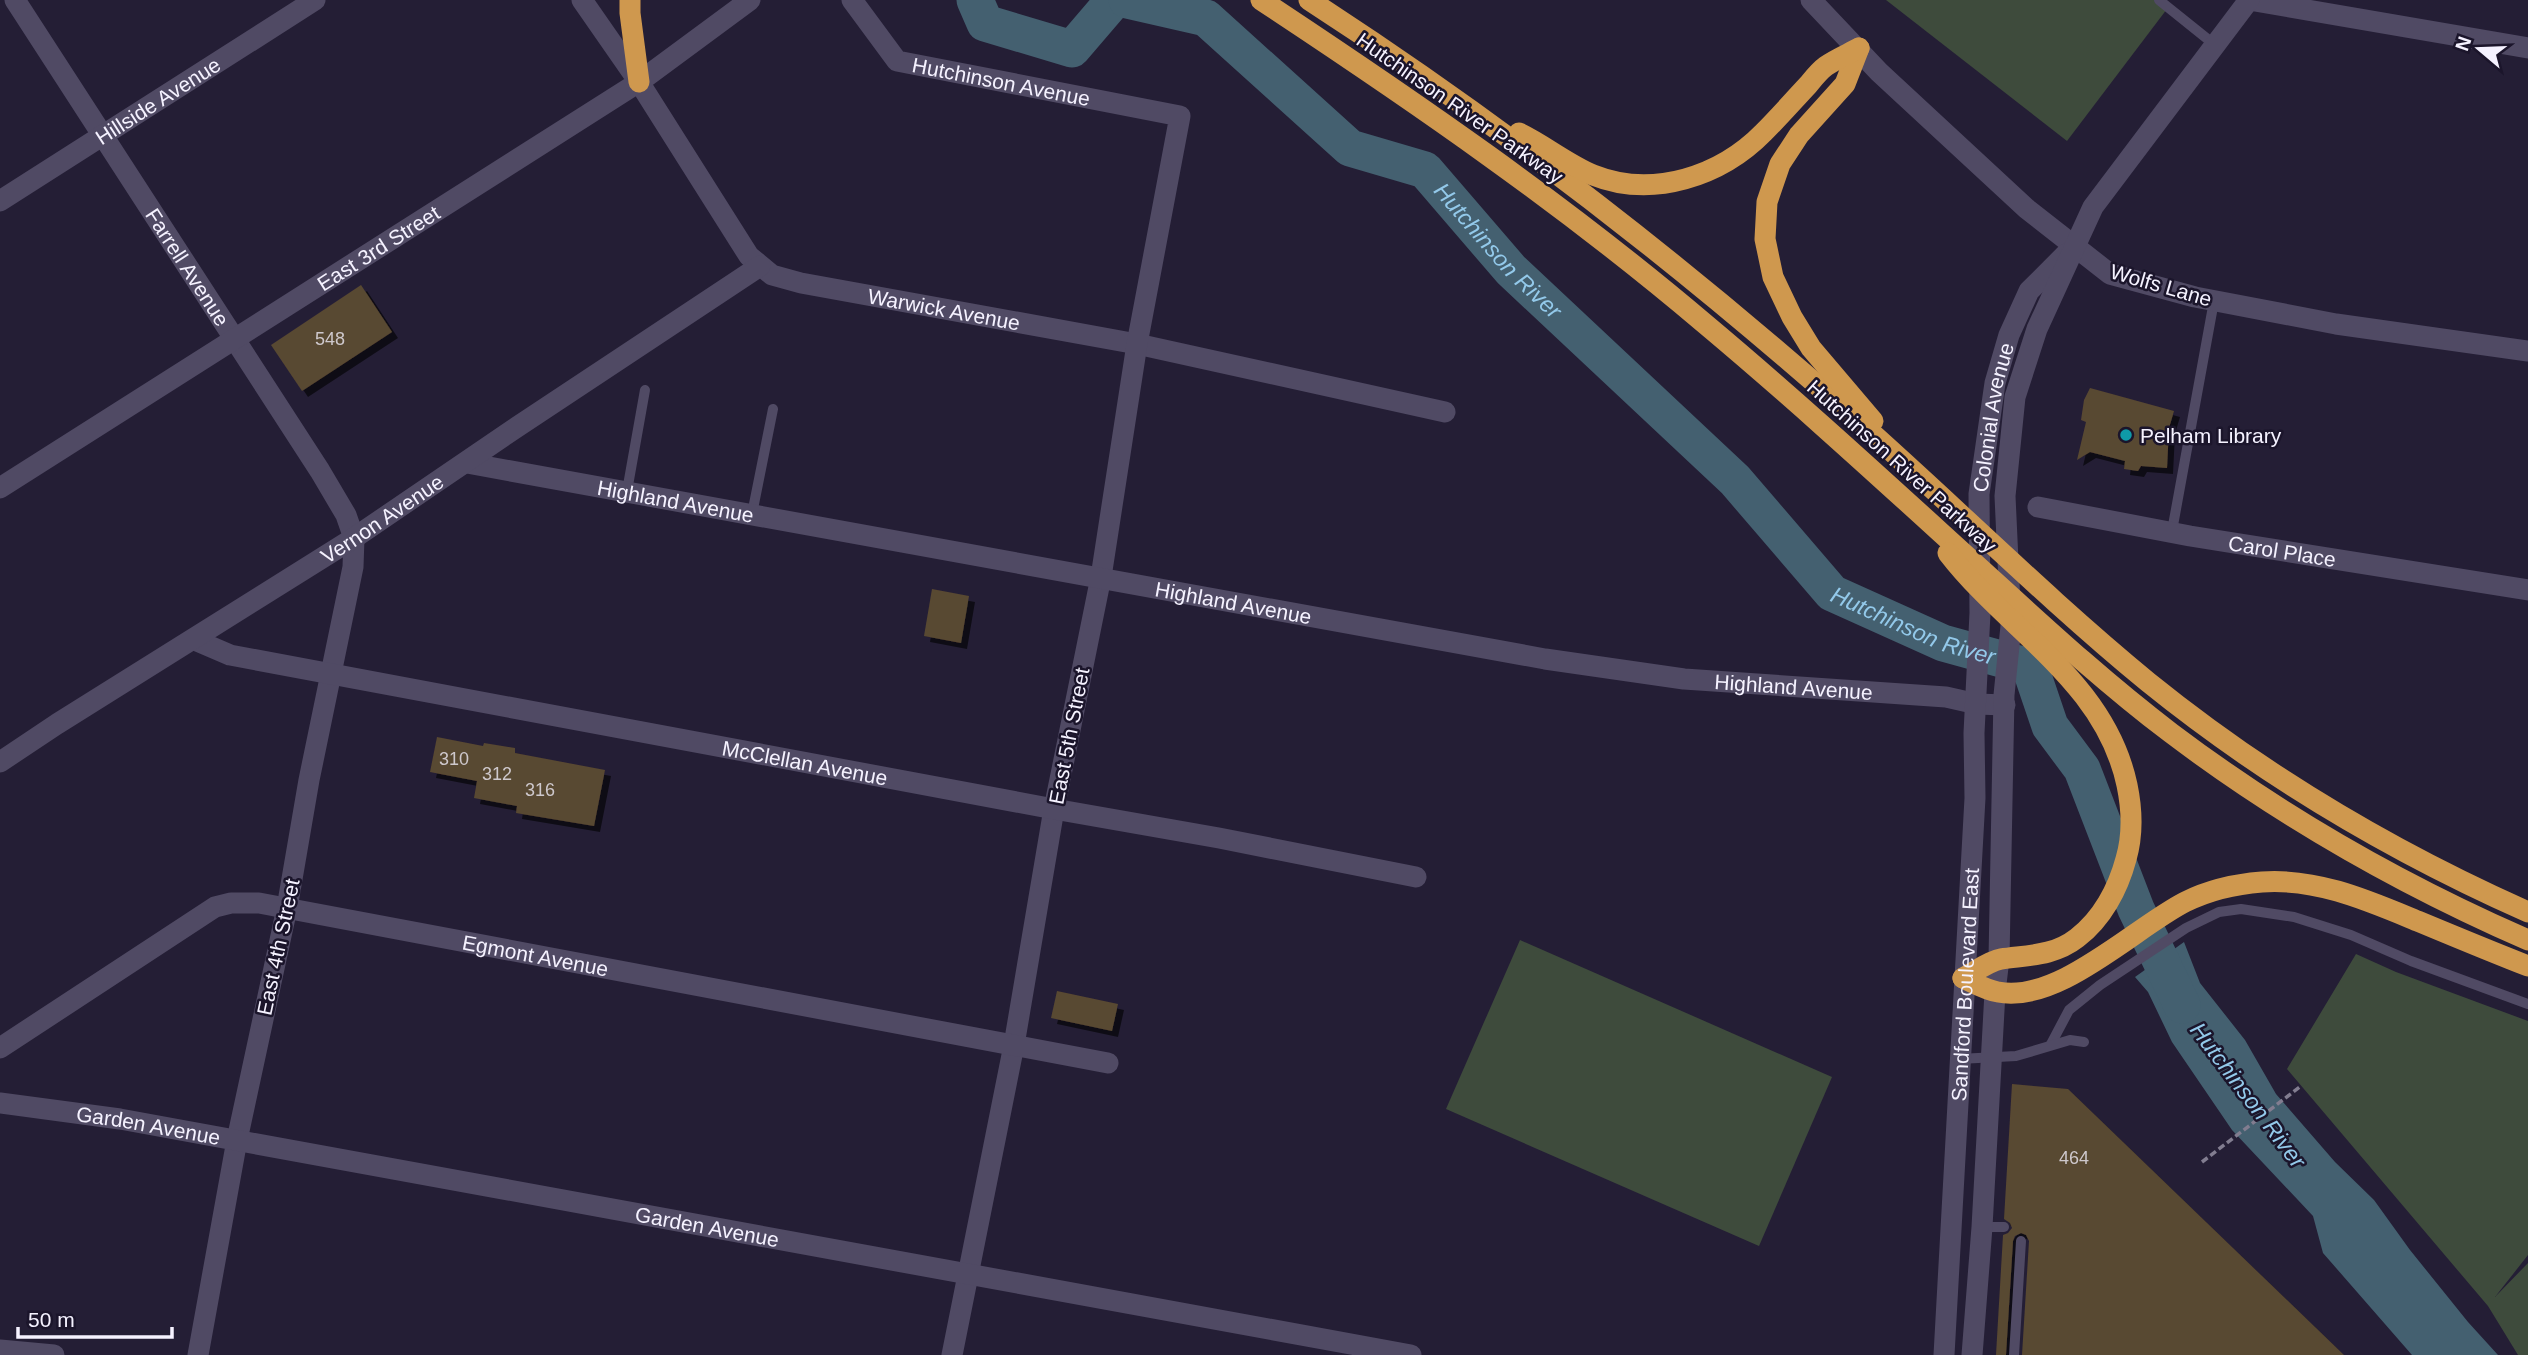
<svg xmlns="http://www.w3.org/2000/svg" width="2528" height="1355" font-family="Arial,sans-serif">
<style>
.green{fill:#3e4b3c}
.water{fill:#446070}
.lines{fill:none;stroke-linecap:round;stroke-linejoin:round}
.river{stroke:#446070;stroke-width:37}
.building{fill:#594831;filter:url(#shadow)}
.path{stroke:#827d90;stroke-width:3.5;stroke-dasharray:7 3.5;stroke-linecap:butt}
.service{stroke:#504a64;stroke-width:10}
.minor{stroke:#504a64;stroke-width:21}
.tertiary{stroke:#504a64;stroke-width:21}
.motorway{stroke:#cf984e;stroke-width:21}
.culture-dot{fill:#0f9aa8;stroke:#1b152b;stroke-width:2.5}
.labels{text-anchor:middle;dominant-baseline:central;stroke-width:5;stroke-linejoin:round;paint-order:stroke}
.number-label{font-size:18px;fill:#cec8cc}
.street-label{font-size:21px;fill:#f5f2ff;stroke:#1b152b}
.poi-label{font-size:21px;fill:#f5f2ff;stroke:#1b152b;text-anchor:start}
.water-label{font-size:23px;font-style:italic;fill:#93c9ea;stroke:#1b152b}
</style>
<defs>
<filter id="shadow"><feDropShadow dx="6" dy="6" stdDeviation="0" flood-color="#0009"/></filter>
</defs>
<rect width="100%" height="100%" fill="#241e35"/>
<!-- green -->
<g class="green">
<polygon points="1886,0 2164,0 2170,5 2067,141"/>
<polygon points="1520,940 1832,1077 1759,1246 1446,1109"/>
<polygon points="2356,954 2396,972 2528,1021 2528,1255 2495,1297 2528,1263 2528,1355 2518,1355 2488,1306 2287,1069"/>
</g>
<!-- water -->
<polygon class="water" points="2184,942 2200,983 2245,1040 2276,1094 2335,1162 2374,1200 2410,1250 2468,1322 2498,1355 2412,1355 2323,1253 2313,1216 2232,1130 2172,1042 2148,992 2135,977"/>
<g class="lines">
<!-- river -->
<g class="river">
<polyline points="975,0 985,23 1072,49 1114,0"/>
<path id="s1" d="M1127,0L1206,18L1350,148L1425,170L1511,270L1735,480L1832,593L1943,643L2030,667L2050,726L2082,769L2136,909L2182,1005"/>
</g>
</g>
<!-- building -->
<g class="building">
<polygon points="361,285 392,332 302,391 271,345"/>
<polygon points="2090,388 2174,411 2169,428 2167,468 2141,466 2138,471 2124,469 2125,461 2090,452 2077,460 2086,422 2081,420 2084,400"/>
<polygon points="932,589 969,596 961,643 924,636"/>
<polygon points="437,737 483,746 484,743 515,748 515,753 605,770 594,826 516,813 517,806 474,798 477,781 430,772"/>
<polygon points="1057,991 1118,1004 1112,1031 1051,1018"/>
<polygon points="2012,1084 2068,1089 2344,1355 2022,1355 2029,1241 2026,1235 2021,1233 2015,1236 2013,1241 2006,1355 1996,1355 2003,1235 2008,1233 2012,1228 2010,1223 2004,1219"/>
</g>
<g class="lines">
<!-- path -->
<polyline class="path" points="2202,1162 2301,1086"/>
<!-- service -->
<g class="service">
<polyline points="2159,0 2215,45"/>
<polyline points="627,491 645,390"/>
<polyline points="752,514 773,409"/>
<polyline points="2172,531 2214,301"/>
<polyline points="2051,1044 2069,1010 2100,985 2186,928 2219,912 2241,909 2294,917 2351,935 2411,961 2528,1004"/>
<polyline points="1959,1059 2016,1056 2070,1040 2084,1042"/>
<polyline points="1982,1227 2004,1227"/>
<polyline points="2014,1355 2021,1241"/>
</g>
<!-- minor -->
<g class="minor">
<path id="s2" d="M15,0L320,471L346,515L354,538L353,567L309,780L287,908L237,1140L198,1355"/>
<path id="s3" d="M582,0L639,82L749,256L772,275L801,283L1137,344L1445,412"/>
<path id="s4" d="M852,0L897,61L1180,116L1137,344L1101,577L1054,809L1014,1045L952,1355"/>
<polyline points="2249,0 2528,48"/>
<path id="s5" d="M0,201L315,0"/>
<path id="s6" d="M467,463L1545,659L1684,679L1946,697L1977,704L2005,705"/>
<path id="s7" d="M2038,507L2190,536L2528,590"/>
<path id="s8" d="M195,640L230,655L1054,809L1219,838L1416,877"/>
<path id="s9" d="M0,762L57,724L354,538L517,427L760,266"/>
<path id="s10" d="M0,1048L215,907L231,903H259L1108,1063"/>
<path id="s11" d="M0,1103L120,1119L1411,1355"/>
<polyline points="0,1350 54,1355"/>
</g>
<!-- tertiary -->
<g class="tertiary">
<polyline points="1811,0 1879,72 2027,209 2110,274 2195,297 2336,324 2528,351"/>
<path id="s12" d="M0,488L639,82L750,0"/>
<path id="s13" d="M1944,1355L1975,798L1974,733L1980,613L1979,494L1995,383L2009,335L2029,291L2066,254"/>
<polyline points="1972,1355 1982,1227 1995,992 1999,959 2004,695 2011,626 2005,496 2015,397 2037,329 2093,207 2249,0"/>
</g>
<!-- motorway -->
<g class="motorway">
<polyline points="630,0 630,13 639,82"/>
<path d="M1261,0C1414,101 1565,205 1704,323C1796,400 1884,481 1972,561C2037,620 2101,680 2171,733C2281,816 2402,885 2528,940"/>
<path d="M1309,0C1496,121 1673,258 1840,405C1944,496 2041,594 2148,682C2263,775 2393,852 2528,912"/>
<polyline points="1859,48 1845,84 1799,135 1780,164 1767,202 1765,239 1773,277 1792,317 1811,348 1873,421"/>
<path d="M1519,133C1544,145 1567,164 1593,175C1653,199 1721,176 1764,132C1779,117 1793,101 1808,85C1813,79 1819,71 1826,66C1836,59 1848,54 1859,48"/>
<path d="M1948,553C2008,631 2105,681 2127,785C2132,809 2133,835 2126,859C2118,889 2102,919 2077,938C2054,956 2028,955 2001,959C1989,961 1975,972 1963,978"/>
<path d="M1963,978C1974,983 1986,990 1998,992C2058,1004 2134,928 2185,902C2209,890 2236,884 2262,882C2318,878 2369,901 2420,922C2456,937 2492,952 2528,966"/>
</g>
</g>
<!-- markers -->
<circle class="culture-dot" cx="2126" cy="435" r="7"/>
<g class="labels">
<!-- number labels -->
<g class="number-label">
<text x="330" y="339">548</text>
<text x="454" y="759">310</text>
<text x="497" y="774">312</text>
<text x="540" y="790">316</text>
<text x="2074" y="1158">464</text>
</g>
<!-- street labels -->
<g class="street-label">
<text stroke="none"><textPath href="#s4" startOffset="182">Hutchinson Avenue</textPath></text>
<text stroke="none"><textPath href="#s5" startOffset="187">Hillside Avenue</textPath></text>
<text transform="translate(1460 108) rotate(35)">Hutchinson River Parkway</text>
<text stroke="none"><textPath href="#s12" startOffset="448">East 3rd Street</textPath></text>
<text stroke="none"><textPath href="#s2" startOffset="318">Farrell Avenue</textPath></text>
<text transform="translate(2161 285) rotate(16)">Wolfs Lane</text>
<text stroke="none"><textPath href="#s3" startOffset="511">Warwick Avenue</textPath></text>
<text stroke="none"><textPath href="#s13" startOffset="940">Colonial Avenue</textPath></text>
<text transform="translate(1902 466) rotate(42)">Hutchinson River Parkway</text>
<text stroke="none"><textPath href="#s6" startOffset="212">Highland Avenue</textPath></text>
<text stroke="none"><textPath href="#s9" startOffset="453">Vernon Avenue</textPath></text>
<text stroke="none"><textPath href="#s7" startOffset="248">Carol Place</textPath></text>
<text stroke="none"><textPath href="#s6" startOffset="779">Highland Avenue</textPath></text>
<text stroke="none"><textPath href="#s6" startOffset="1346">Highland Avenue</textPath></text>
<text transform="translate(1069 736) rotate(-79)">East 5th Street</text>
<text stroke="none"><textPath href="#s8" startOffset="623">McClellan Avenue</textPath></text>
<text transform="translate(278 947) rotate(-78)">East 4th Street</text>
<text stroke="none"><textPath href="#s10" startOffset="583">Egmont Avenue</textPath></text>
<text stroke="none"><textPath href="#s13" startOffset="371">Sandford Boulevard East</textPath></text>
<text stroke="none"><textPath href="#s11" startOffset="150">Garden Avenue</textPath></text>
<text stroke="none"><textPath href="#s11" startOffset="718">Garden Avenue</textPath></text>
</g>
<!-- poi labels -->
<g class="poi-label">
<text x="2140" y="435">Pelham Library</text>
</g>
<!-- water labels -->
<g class="water-label">
<text stroke="none"><textPath href="#s1" startOffset="462">Hutchinson River</textPath></text>
<text stroke="none"><textPath href="#s1" startOffset="1029">Hutchinson River</textPath></text>
<text transform="translate(2248 1095) rotate(53)">Hutchinson River</text>
</g>
</g>
<!-- north arrow -->
<g transform="translate(2479 49) rotate(289)" stroke="#1b152b" stroke-width="5" paint-order="stroke">
<path d="M0-5L12 26L0 18L-12 26Z" fill="#f5f2ff"/>
<text y="-10" font-size="19" font-weight="bold" text-anchor="middle" fill="#f5f2ff">N</text>
</g>
<!-- scale -->
<path d="M18 1327v10h154v-10" fill="none" stroke="#f5f2ff" stroke-width="3.5"/>
<text x="28" y="1327" font-size="21" fill="#f5f2ff" stroke="#1b152b" stroke-width="5" paint-order="stroke">50 m</text>
</svg>
